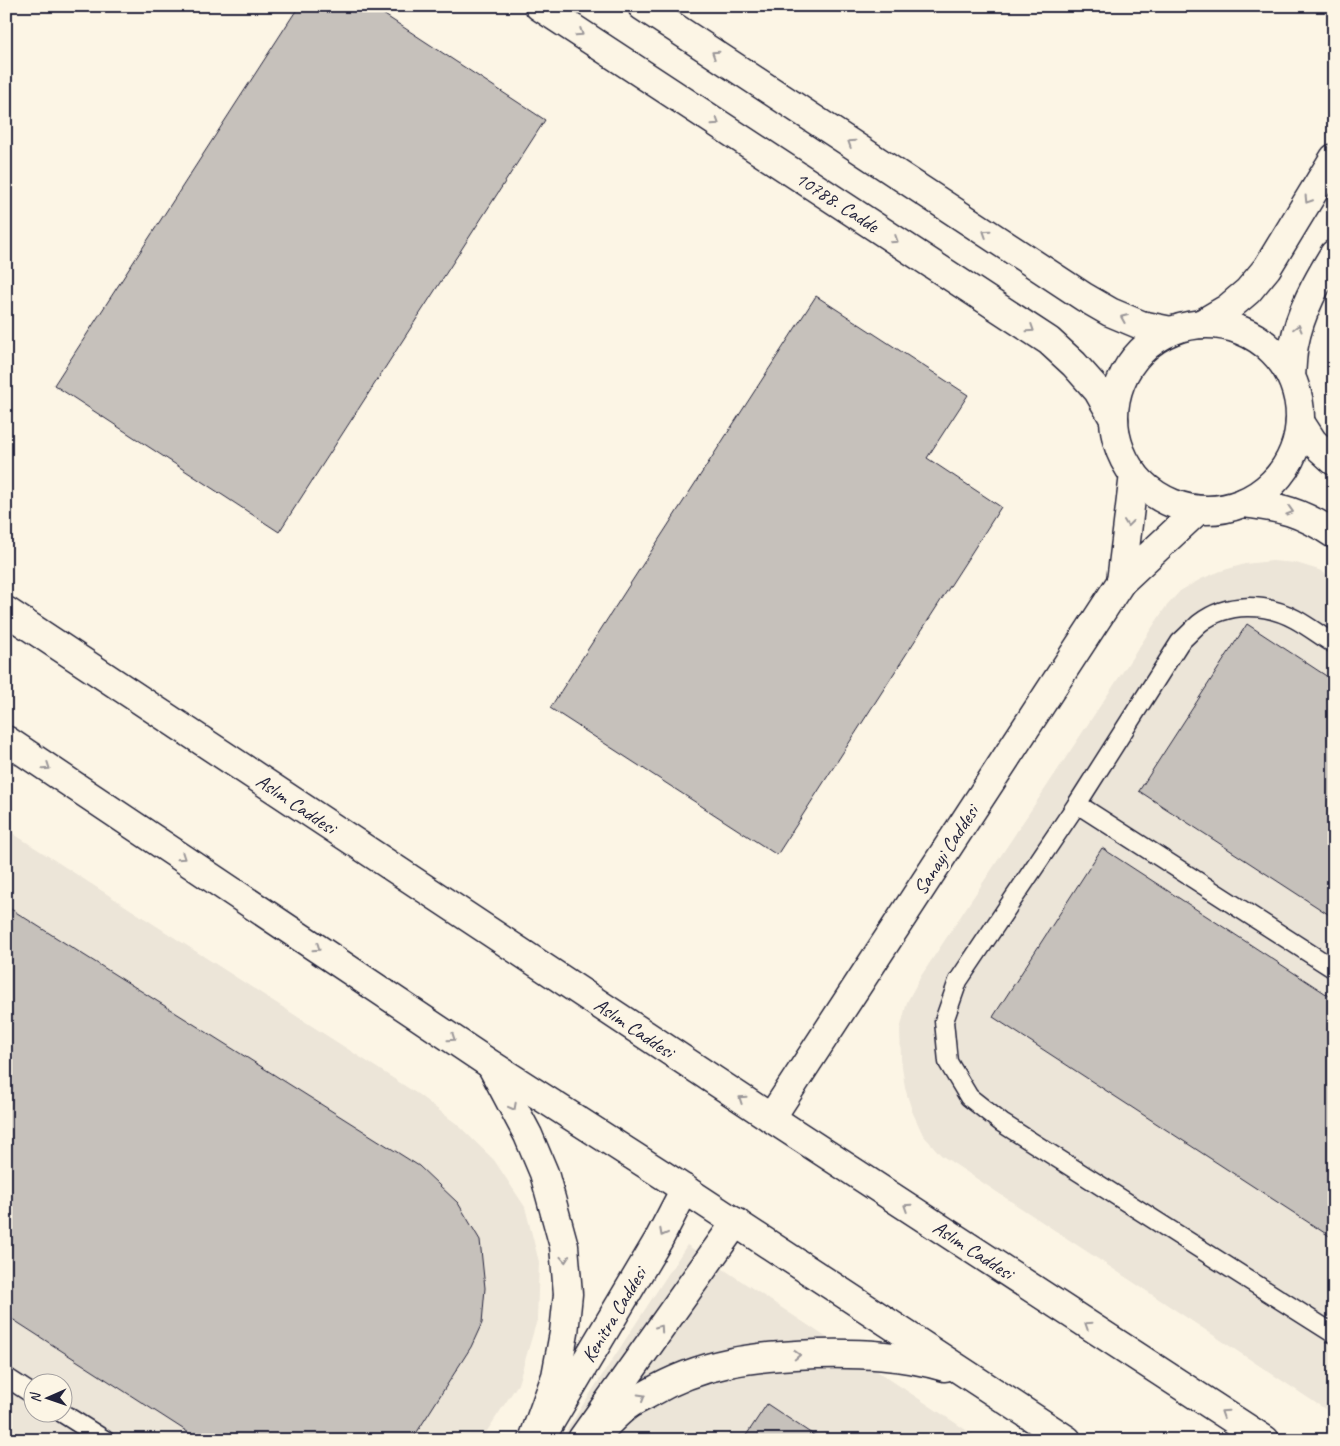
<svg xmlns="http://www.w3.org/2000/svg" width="1340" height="1446" font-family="Caveat,sans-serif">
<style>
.built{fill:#ece5d8;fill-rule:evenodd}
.building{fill:#c6c1bb;stroke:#22223b}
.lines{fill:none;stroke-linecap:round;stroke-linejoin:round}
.service-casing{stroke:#22223b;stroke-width:21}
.tertiary-casing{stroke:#22223b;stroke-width:31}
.secondary-casing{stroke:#22223b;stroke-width:31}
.service{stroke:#fcf5e5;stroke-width:18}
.tertiary{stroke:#fcf5e5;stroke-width:28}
.secondary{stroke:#fcf5e5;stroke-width:28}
.oneway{stroke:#9a9698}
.labels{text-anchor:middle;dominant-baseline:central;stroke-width:5;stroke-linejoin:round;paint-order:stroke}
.street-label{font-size:20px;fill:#22223b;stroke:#fcf5e5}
</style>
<rect width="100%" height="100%" fill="#fcf5e5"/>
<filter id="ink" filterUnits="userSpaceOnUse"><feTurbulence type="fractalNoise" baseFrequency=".02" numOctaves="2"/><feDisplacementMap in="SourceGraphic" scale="10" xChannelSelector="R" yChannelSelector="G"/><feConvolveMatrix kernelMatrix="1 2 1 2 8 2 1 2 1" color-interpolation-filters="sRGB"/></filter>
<g filter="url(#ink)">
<!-- built -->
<g class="built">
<polygon points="1272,561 1296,563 1319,570 1334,579 1334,1415 941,1155 923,1135 912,1111 905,1088 901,1059 900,1030 907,1002 921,976 1165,608 1180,591 1201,579 1221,571 1245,564"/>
<path d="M6,829L419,1095L458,1125L494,1160L525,1207L539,1262L537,1320L518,1384L481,1440H6ZM32,1384H62V1414H32Z"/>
<polygon points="687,1245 981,1440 560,1440"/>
</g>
<!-- building -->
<g class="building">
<polygon points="299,6 371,6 545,120 279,532 54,385"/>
<polygon points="816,296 968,395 927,458 1001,507 777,855 550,708"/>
<polygon points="1247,624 1334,681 1334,918 1139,791"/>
<polygon points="1102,848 1334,999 1334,1239 993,1017"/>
<polygon points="6,906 419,1166 458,1203 480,1240 485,1288 482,1323 471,1347 412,1440 200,1440 6,1315"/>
<polygon points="767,1404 821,1440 743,1440"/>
</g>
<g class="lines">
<defs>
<g id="service">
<path d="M1334,644C1321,636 1308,626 1295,619C1266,603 1227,602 1200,623C1193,629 1187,636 1180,642L1077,804L958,981L944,1021L948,1062L969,1097L1002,1123L1334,1334"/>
<polyline points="1077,804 1334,969"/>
<polyline points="6,1377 32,1394"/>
<polyline points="62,1413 105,1440"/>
</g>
<g id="tertiary">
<polyline points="539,6 1049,341 1074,364 1098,391 1114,419"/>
<polyline points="642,6 1084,297 1110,312 1141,325 1171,331"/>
<polyline points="1201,324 1228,308 1248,291 1267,268 1334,158"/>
<circle cx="1207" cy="417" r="93"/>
<path d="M1291,376C1292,366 1292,355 1294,345C1300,312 1317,282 1334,254"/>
<polyline points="1300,422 1313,442 1334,461"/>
<polyline points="1134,474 1121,582 1198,510"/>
<path d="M1243,503C1281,507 1301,512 1334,534"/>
<polyline points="771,1118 1121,582"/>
<polyline points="540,1439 659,1239 685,1189"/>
<polyline points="582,1439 736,1222"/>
</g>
<g id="secondary">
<polyline points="6,611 771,1118 1265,1440"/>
<polyline points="6,740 490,1064 663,1175 1067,1440"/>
<polyline points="491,1065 528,1135 544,1173 564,1246 568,1294 564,1333 556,1376 533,1440"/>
<path d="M592,1440C603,1428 615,1415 628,1405C634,1401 641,1398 648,1394C702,1362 755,1356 817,1354C861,1353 903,1355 945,1367"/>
</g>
</defs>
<!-- service casing -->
<use href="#service" class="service-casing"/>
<!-- tertiary casing -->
<use href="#tertiary" class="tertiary-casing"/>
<!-- secondary casing -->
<use href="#secondary" class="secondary-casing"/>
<!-- service -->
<use href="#service" class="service"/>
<!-- tertiary -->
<use href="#tertiary" class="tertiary"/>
<!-- secondary -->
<use href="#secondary" class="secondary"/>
</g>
<!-- one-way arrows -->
<defs><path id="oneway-chevron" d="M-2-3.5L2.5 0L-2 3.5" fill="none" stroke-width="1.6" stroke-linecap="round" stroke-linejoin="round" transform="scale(1.25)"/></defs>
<g class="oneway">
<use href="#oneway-chevron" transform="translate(580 33) rotate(33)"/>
<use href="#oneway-chevron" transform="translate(715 54) rotate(-147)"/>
<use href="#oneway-chevron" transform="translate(716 122) rotate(33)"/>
<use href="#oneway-chevron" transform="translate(851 143) rotate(-147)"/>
<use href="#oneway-chevron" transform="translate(1308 200) rotate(122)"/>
<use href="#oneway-chevron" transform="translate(986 233) rotate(-147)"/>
<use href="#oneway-chevron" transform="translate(895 240) rotate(33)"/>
<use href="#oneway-chevron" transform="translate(1124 318) rotate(-157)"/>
<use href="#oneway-chevron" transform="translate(1298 328) rotate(-75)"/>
<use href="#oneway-chevron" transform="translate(1031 329) rotate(33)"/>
<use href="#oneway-chevron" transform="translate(1290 511) rotate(17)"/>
<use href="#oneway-chevron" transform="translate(1128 523) rotate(97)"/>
<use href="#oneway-chevron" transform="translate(47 767) rotate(34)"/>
<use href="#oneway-chevron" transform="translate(182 857) rotate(34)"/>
<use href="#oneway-chevron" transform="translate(317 948) rotate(34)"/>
<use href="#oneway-chevron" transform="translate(452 1038) rotate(34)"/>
<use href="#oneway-chevron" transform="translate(742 1099) rotate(-146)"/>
<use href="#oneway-chevron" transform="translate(513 1107) rotate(62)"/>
<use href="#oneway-chevron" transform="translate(907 1207) rotate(-147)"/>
<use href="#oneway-chevron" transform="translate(663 1233) rotate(118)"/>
<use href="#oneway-chevron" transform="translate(565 1259) rotate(85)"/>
<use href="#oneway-chevron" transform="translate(1088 1325) rotate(-147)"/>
<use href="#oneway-chevron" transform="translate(660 1328) rotate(-55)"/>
<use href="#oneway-chevron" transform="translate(797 1355) rotate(-2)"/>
<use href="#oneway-chevron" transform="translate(642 1397) rotate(-30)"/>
<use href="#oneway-chevron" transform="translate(1224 1413) rotate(-147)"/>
</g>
</g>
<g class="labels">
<!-- street labels -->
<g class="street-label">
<text transform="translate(837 202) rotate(33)">10788. Cadde</text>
<text transform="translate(296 804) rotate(34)">Aslım Caddesi</text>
<text transform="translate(946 850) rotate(-57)">Sanayi Caddesi</text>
<text transform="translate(634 1028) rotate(34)">Aslım Caddesi</text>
<text transform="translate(973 1250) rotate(33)">Aslım Caddesi</text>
<text transform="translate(614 1315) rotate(-59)">Kenitra Caddesi</text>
</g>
</g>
<!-- margin -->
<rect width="1340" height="1446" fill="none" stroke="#fcf5e5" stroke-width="25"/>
<rect x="12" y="12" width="1315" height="1421" fill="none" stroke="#22223b" stroke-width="2" filter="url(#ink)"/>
<!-- north arrow -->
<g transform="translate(48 1398) rotate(268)"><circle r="24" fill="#fcf5e5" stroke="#a5a1a1"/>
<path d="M0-4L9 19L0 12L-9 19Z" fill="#22223b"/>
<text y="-8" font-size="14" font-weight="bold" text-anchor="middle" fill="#22223b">N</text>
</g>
</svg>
